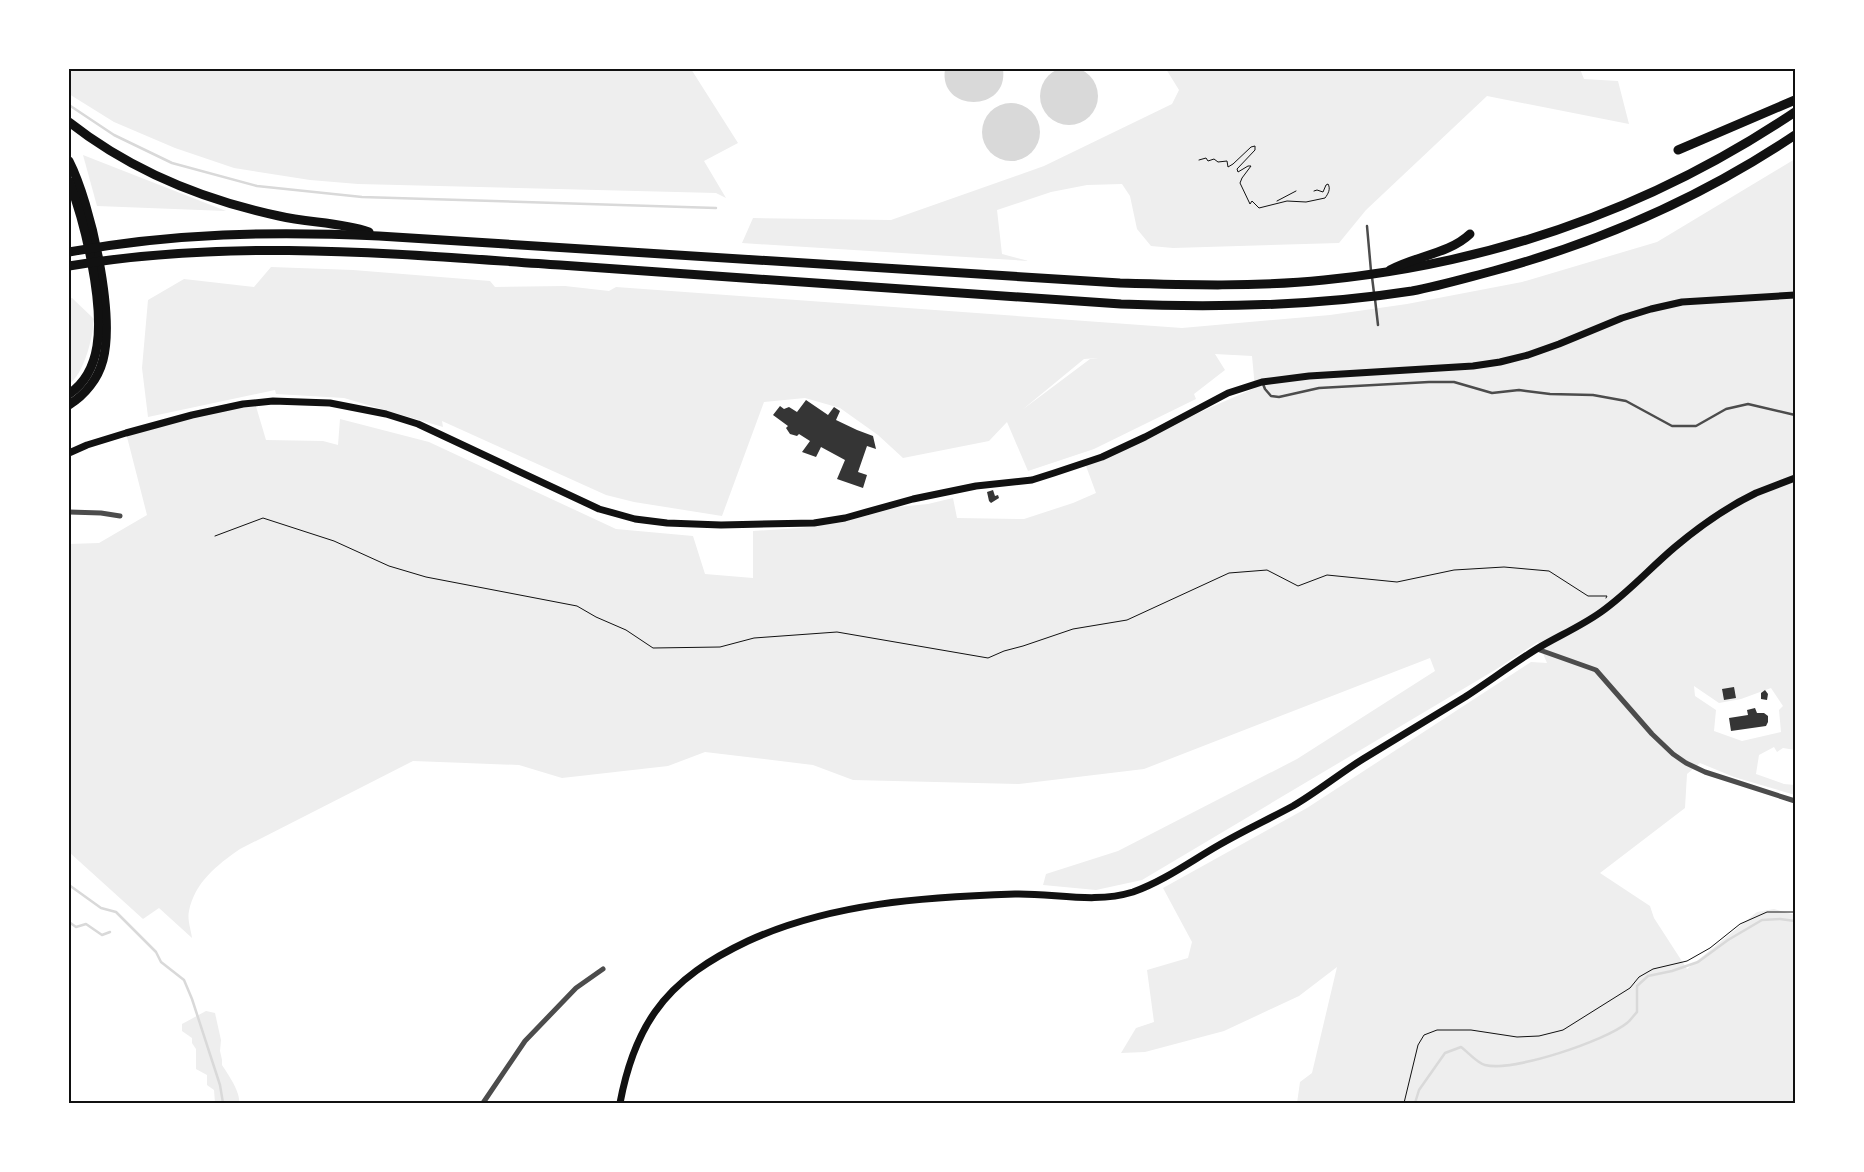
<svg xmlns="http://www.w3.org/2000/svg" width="1864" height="1172" font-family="'PT Sans Narrow',sans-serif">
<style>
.green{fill:#eee;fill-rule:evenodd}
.water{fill:#d9d9d9}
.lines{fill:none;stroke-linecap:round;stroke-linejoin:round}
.stream{stroke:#d9d9d9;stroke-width:2.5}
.building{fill:#353535}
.path{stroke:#111;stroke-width:1}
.service{stroke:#4c4c4c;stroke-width:2.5}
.minor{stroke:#4c4c4c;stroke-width:5}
.secondary{stroke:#111;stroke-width:7}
.motorway{stroke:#111;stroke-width:9}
.neatline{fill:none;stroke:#111;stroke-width:2}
</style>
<rect width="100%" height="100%" fill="#fff"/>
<!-- green -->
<g class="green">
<polygon points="69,69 691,69 738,143 704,161 726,198 716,193 358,184 310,180 234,168 175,148 114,122 69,94"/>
<polygon points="1166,69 1580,69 1584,79 1618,81 1629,124 1487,96 1366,210 1339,243 1173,248 1151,246 1137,229 1130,196 1122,184 1087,185 1051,192 997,210 1002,254 1029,261 742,243 753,218 891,220 1044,166 1172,104 1179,90"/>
<polygon points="83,155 226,211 97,206"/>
<path d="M1795,159V750L1783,748L1777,752L1774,747L1759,755L1756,774L1784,784L1795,785V795L1734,777L1700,763L1687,774L1685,808L1600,873L1650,906L1654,918L1687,969L1757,912L1774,909L1795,915V1103H1297L1300,1082L1312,1073L1337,967L1299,996L1224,1031L1145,1052L1121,1053L1136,1028L1154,1022L1147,970L1188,958L1192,942L1163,888L1307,808L1531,662L1547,663L1538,642L1495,670L1142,880L1096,890L1043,885L1046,874L1118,851L1297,759L1435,671L1430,658L1144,769L1019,784L853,780L813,765L705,752L668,766L562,778L519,765L413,761L240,849C217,865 195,882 189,911C187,919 191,930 192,938L159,908L143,919L69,852V544L99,543L147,515L126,433L255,403L266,440L323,441L338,445L340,419L429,442L616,529L693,536L705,574L753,578V531L800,528L843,522L898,507L928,504L953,498L957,518L1024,519L1073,503L1096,493L1086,466L1207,409L1255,388L1252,356L1215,354L1225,370L1194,394L1196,399L1094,449L1028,471L1007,422L989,441L903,458L878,435L840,408L805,398L764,402L722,516L634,502L606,495L442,421L443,427L344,398L276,394L275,390L148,417L142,368L148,300L184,279L254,287L271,267L353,270L490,281L495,287L565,286L609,291L616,287L1182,328L1330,315L1407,304L1522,282L1657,242ZM1098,358L1090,359L1022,410L1084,359ZM1694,686L1719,703L1741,699L1771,688L1783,706L1779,710L1781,732L1742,741L1714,731L1716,710L1695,696Z"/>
<path d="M72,298L94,319C93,337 84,374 69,384V299Z"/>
<path d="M206,1011L215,1013L221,1040L220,1051L222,1060V1065C228,1074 241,1093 239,1103H215L214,1090L207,1085V1075L196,1069V1049L192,1043V1038L182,1031V1024Z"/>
</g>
<!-- water -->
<g class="water">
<circle cx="1069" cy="96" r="29"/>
<path d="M945,69H1003C1009,113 938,113 945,69Z"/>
<circle cx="1011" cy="132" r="29"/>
</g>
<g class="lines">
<!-- stream -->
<g class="stream">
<polyline points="69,105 114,135 172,163 257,186 362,197 716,208"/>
<polyline points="69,885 101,908 116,912 156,952 161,962 184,980 192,999 220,1085 223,1103"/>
<polyline points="69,922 76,927 86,924 102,935 110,932"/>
<path d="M1415,1103L1419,1090L1445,1053L1461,1047C1468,1052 1477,1063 1485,1065C1513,1072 1605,1041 1627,1023C1631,1020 1634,1015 1637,1012V986L1648,976L1672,971L1698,962L1728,940L1762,920L1780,919L1795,921"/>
</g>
</g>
<!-- building -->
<g class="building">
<polygon points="806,400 828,415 834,407 840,411 836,420 857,430 873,436 876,449 867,446 858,472 867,475 863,488 837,479 845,460 821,447 816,457 802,452 810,441 799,434 797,436 790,434 786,428 788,426 773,415 780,406 784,409 789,407 797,412"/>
<polygon points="993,490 995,496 998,495 999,498 991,503 989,501 987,492"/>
<polygon points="1734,687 1736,698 1724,700 1722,689"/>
<polygon points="1765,690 1768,694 1767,700 1761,699 1761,693"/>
<polygon points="1755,708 1757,713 1764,713 1768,716 1768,722 1766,726 1731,731 1729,718 1748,715 1747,710"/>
</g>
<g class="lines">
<!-- path -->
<g class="path">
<path d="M1199,160L1206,158L1208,161L1214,159L1218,162L1227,161L1228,167L1233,164L1251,147L1255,146V150L1237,169L1238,172L1248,166H1251L1242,178L1240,183L1250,204L1252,201L1259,208L1287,201L1306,202L1325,198C1328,194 1331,189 1328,184L1326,185L1323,192L1317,190L1314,191"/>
<polyline points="1277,201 1296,191"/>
<polyline points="215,536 263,518 334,541 389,566 426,577 577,606 596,617 626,630 653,648 720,647 754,638 837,632 988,658 1004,651 1023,646 1073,629 1127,620 1229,573 1267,570 1298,586 1327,575 1397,582 1454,570 1504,567 1549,571 1588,596 1607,596 1606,598"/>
<polyline points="1404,1103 1418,1045 1424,1035 1437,1030 1471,1030 1517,1037 1539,1036 1563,1030 1630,988 1639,977 1653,969 1687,961 1710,948 1740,924 1767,912 1795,912"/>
</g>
<!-- service -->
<g class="service">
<polyline points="1367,226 1371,271"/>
<polyline points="1372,277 1374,293"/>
<polyline points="1375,299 1378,325"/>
<polyline points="1263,384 1265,389 1271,396 1279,397 1319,388 1429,382 1454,382 1492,393 1519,390 1550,394 1593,395 1626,401 1672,426 1696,426 1726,409 1748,404 1795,415"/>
</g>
<!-- minor -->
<g class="minor">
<polyline points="69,512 101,513 120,516"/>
<polyline points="1537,649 1596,670 1652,734 1673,754 1686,763 1705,772 1795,801"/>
<polyline points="483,1103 525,1041 576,988 603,969"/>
</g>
<!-- secondary -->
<g class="secondary">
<polyline points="69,453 87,445 126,433 192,415 243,404 273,401 330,403 386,414 418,424 599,509 635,519 667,523 721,525 814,523 845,518 913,499 976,486 1032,480 1054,473 1102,457 1145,437 1228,393 1262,382 1309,376 1473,366 1500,362 1528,355 1559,344 1622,318 1651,309 1682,302 1795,295"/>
<path d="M620,1103C626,1071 636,1039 655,1012C678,979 712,958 748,941C831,903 924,897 1015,894C1054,893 1094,904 1133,892C1164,881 1191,861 1219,845C1243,831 1269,819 1293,806C1317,792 1339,774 1363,759C1397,738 1431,718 1465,697C1488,682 1511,665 1535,650C1556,637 1580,627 1601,612C1628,593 1650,568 1675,547C1700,526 1727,507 1756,493C1769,488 1782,483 1795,478"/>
</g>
<!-- motorway -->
<g class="motorway">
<path d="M69,122C130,170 204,200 279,216C309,223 341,222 369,232"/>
<polyline points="1678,150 1795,100"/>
<path d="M69,161C91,204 115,314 103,360C98,379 85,395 69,405"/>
<path d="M69,181C85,223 104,301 97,346C94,365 85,383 69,394"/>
<path d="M69,252C173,233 273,231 379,236L1120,283C1188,285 1256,287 1324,280C1495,263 1652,208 1795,112"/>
<path d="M69,266C234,238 395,254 560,265C747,278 934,292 1121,304C1218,308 1316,306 1412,291C1439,286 1466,278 1493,271C1600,242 1702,197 1795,135"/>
<path d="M1390,270C1415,256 1449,254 1470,234"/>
</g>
</g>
<!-- border -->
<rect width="1864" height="1172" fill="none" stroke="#ffffff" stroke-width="140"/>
<rect x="70" y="70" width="1724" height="1032" class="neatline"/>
</svg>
